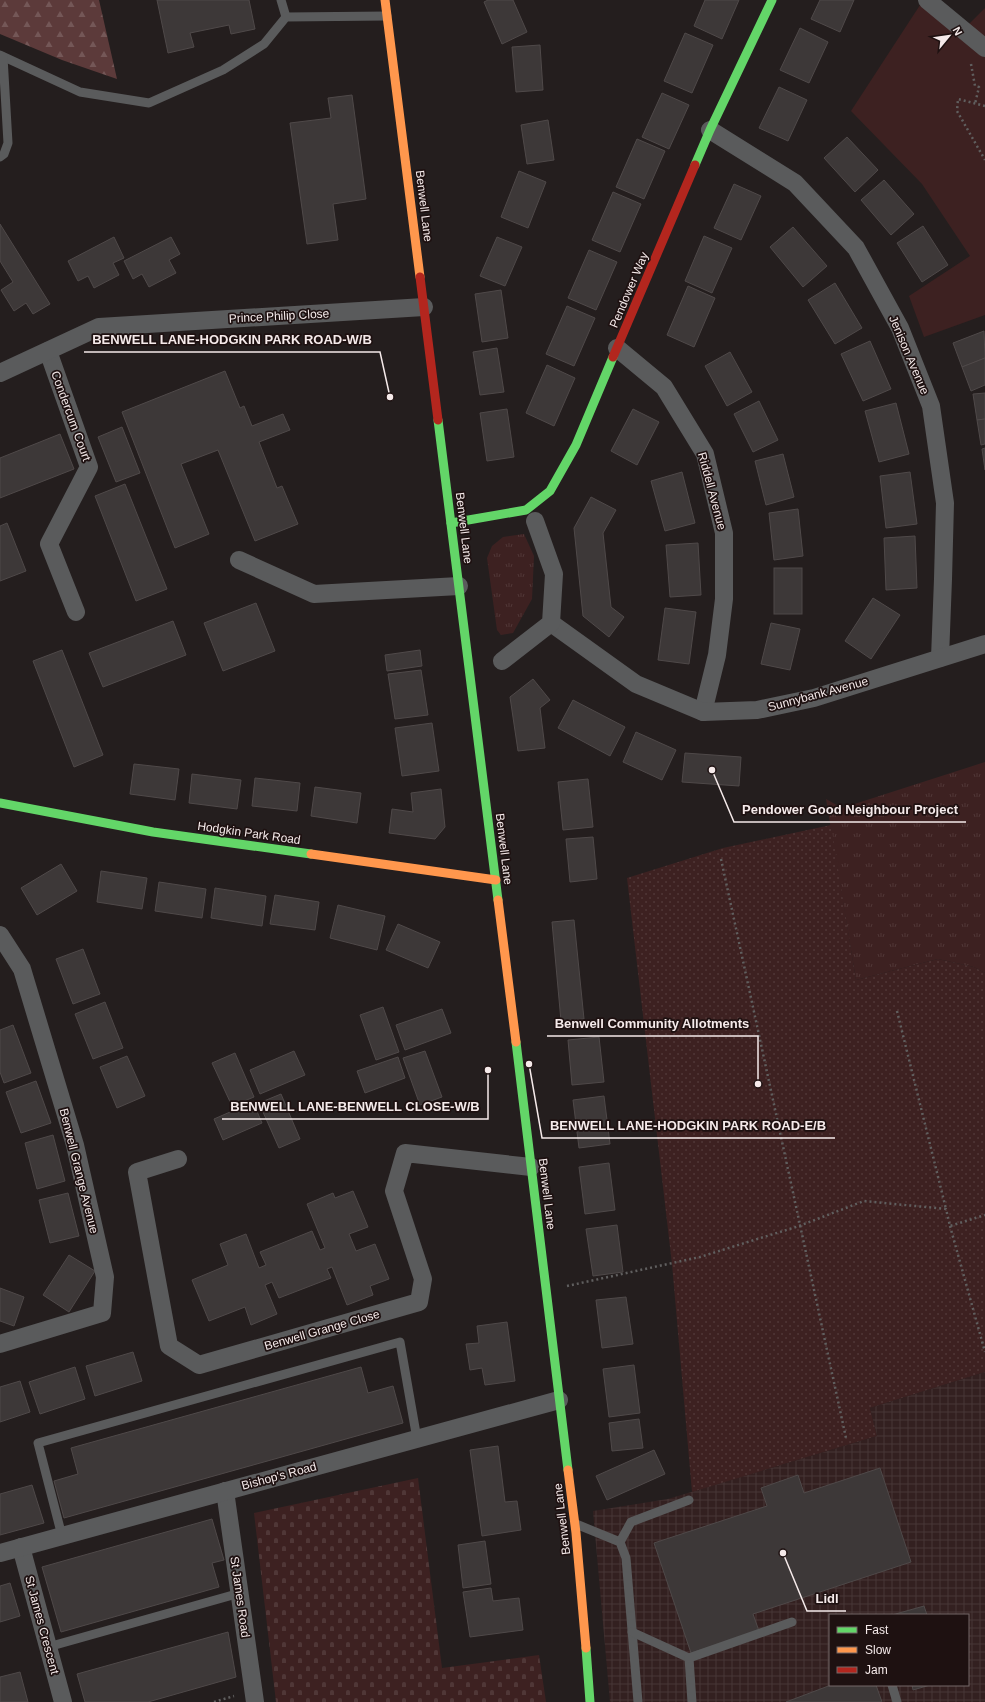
<svg xmlns="http://www.w3.org/2000/svg" width="985" height="1702" font-family="Helvetica,sans-serif">
<style>
.industrial{fill:url(#industrial-grid);fill-rule:evenodd}
.grass{fill:url(#grass-tufts)}
.forest{fill:url(#forest-firs)}
.cemetery{fill:url(#cemetery-stones)}
.park{fill:#3d2121}
.garden{fill:url(#garden-dots)}
.building{fill:#3d3838;stroke:#4f4949}
.lines{fill:none;stroke-linecap:round;stroke-linejoin:round}
.path{stroke:#605f5f;stroke-width:2.5;stroke-dasharray:2 3;stroke-linecap:butt}
.lane{stroke:#5a5b5c;stroke-width:9}
.street{stroke:#5a5b5c;stroke-width:18}
.fast{stroke:#63d668;stroke-width:9}
.slow{stroke:#ff974d;stroke-width:9}
.jam{stroke:#b3261e;stroke-width:9}
.labels{text-anchor:middle;dominant-baseline:central;stroke-width:3.5;stroke-linejoin:round;paint-order:stroke}
.street-label{font-size:12px;fill:#f5eaea;stroke:#1e1111}
.leader{fill:none;stroke:#f5eaea;stroke-width:1.5}
.callout-dot{fill:#f5eaea;stroke:#1e1111;stroke-width:1.5}
.callout-label{font-size:13px;text-anchor:middle;font-weight:bold;fill:#f5eaea;stroke:#1e1111;stroke-width:3.5;stroke-linejoin:round;paint-order:stroke}
</style>
<defs>
<pattern id="industrial-grid" width="8" height="8" patternUnits="userSpaceOnUse"><rect width="8" height="8" fill="#332020"/><path d="M0 4h8M4 0v8" fill="none" stroke="#473636"/></pattern>
<pattern id="grass-tufts" width="24" height="20" patternUnits="userSpaceOnUse"><rect width="24" height="20" fill="#3d2121"/><path d="M3 7l-1-3M5 7V3M7 7l1-3M15 17l-1-3M17 17v-4M19 17l1-3" fill="none" stroke="#503737"/></pattern>
<pattern id="forest-firs" width="22" height="20" patternUnits="userSpaceOnUse"><rect width="22" height="20" fill="#5c3a3a"/><path d="M5 1l3.5 6h-7zM16 11l3.5 6h-7z" fill="#745757"/></pattern>
<pattern id="cemetery-stones" width="16" height="16" patternUnits="userSpaceOnUse"><rect width="16" height="16" fill="#3d2121"/><path d="M2 7V4a2 2 0 0 1 4 0v3zM10 15v-3a2 2 0 0 1 4 0v3z" fill="#503737"/></pattern>
<pattern id="garden-dots" width="8" height="8" patternUnits="userSpaceOnUse"><rect width="8" height="8" fill="#3d2121"/><path d="M2 2h.1M6 6h.1" fill="none" stroke="#503737" stroke-width="1.8" stroke-linecap="round"/></pattern>
</defs>
<rect width="100%" height="100%" fill="#241e1e"/>
<!-- industrial -->
<path class="industrial" d="M985,1372V1702H610L593,1511L668,1499L877,1436L870,1408ZM830,1615H968V1685H830Z"/>
<!-- grass -->
<g class="grass">
<polygon points="524,534 534,556 532,599 513,633 501,635 497,630 487,558 492,546 503,537"/>
<polygon points="985,762 985,973 974,967 938,959 856,980 826,799 842,808"/>
</g>
<!-- forest -->
<polygon class="forest" points="0,0 99,0 117,79 62,60 0,34"/>
<!-- cemetery -->
<polygon class="cemetery" points="418,1478 442,1668 539,1655 546,1702 276,1702 254,1513"/>
<!-- park -->
<polygon class="park" points="922,2 961,32 985,8 985,315 924,337 909,296 970,256 922,184 851,111"/>
<!-- garden -->
<polygon class="garden" points="831,825 856,980 938,959 974,967 985,973 985,1372 870,1408 877,1436 692,1492 672,1264 627,878 723,848"/>
<!-- building -->
<g class="building">
<polygon points="157,0 249,0 255,29 231,34 229,25 190,33 194,47 168,53"/>
<polygon points="488,0 513,0 527,32 502,44 484,2"/>
<polygon points="705,0 739,0 722,39 694,26"/>
<polygon points="820,0 854,0 840,32 811,19"/>
<polygon points="800,28 828,42 809,83 780,70"/>
<polygon points="685,33 713,45 692,93 664,81"/>
<polygon points="540,45 543,90 516,92 512,47"/>
<polygon points="779,87 807,100 788,141 759,128"/>
<polygon points="662,93 689,105 669,149 642,137"/>
<polygon points="352,95 366,199 333,204 338,240 307,244 290,123 331,118 328,98"/>
<polygon points="548,120 554,160 527,164 521,125"/>
<polygon points="847,137 878,170 855,192 824,158"/>
<polygon points="637,139 665,151 644,199 616,187"/>
<polygon points="519,171 546,182 528,228 501,217"/>
<polygon points="884,180 914,214 891,235 861,200"/>
<polygon points="734,184 761,196 741,240 714,228"/>
<polygon points="613,192 641,204 620,252 592,240"/>
<polygon points="0,224 50,304 33,314 26,303 14,311 1,290 13,282 0,261"/>
<polygon points="923,226 948,265 922,282 897,243"/>
<polygon points="793,227 827,266 803,287 770,247"/>
<polygon points="704,236 732,248 712,293 685,281"/>
<polygon points="114,237 124,258 113,263 119,275 94,288 88,276 78,281 68,261"/>
<polygon points="171,237 180,254 169,260 176,273 149,287 142,274 133,279 124,261"/>
<polygon points="497,237 522,247 505,286 480,276"/>
<polygon points="589,250 617,262 596,310 568,298"/>
<polygon points="835,283 862,328 835,344 808,300"/>
<polygon points="688,286 715,298 694,347 667,335"/>
<polygon points="501,290 508,338 482,342 475,294"/>
<polygon points="567,306 595,318 574,366 546,354"/>
<polygon points="984,331 985,358 962,367 953,343"/>
<polygon points="870,341 891,389 863,401 841,354"/>
<polygon points="497,348 504,392 480,395 473,352"/>
<polygon points="730,352 752,392 727,406 705,366"/>
<polygon points="985,358 985,385 971,391 962,367"/>
<polygon points="547,365 575,378 554,426 526,413"/>
<polygon points="225,371 240,408 244,406 252,426 283,414 290,430 259,442 277,488 282,486 298,524 255,541 218,450 181,464 209,534 175,548 122,412"/>
<polygon points="985,393 985,419 977,420 973,394"/>
<polygon points="759,401 778,440 753,452 734,414"/>
<polygon points="896,403 909,454 879,462 865,411"/>
<polygon points="507,409 514,457 487,461 480,413"/>
<polygon points="633,409 659,422 637,465 611,451"/>
<polygon points="985,419 985,444 981,445 977,420"/>
<polygon points="122,427 140,473 116,482 98,437"/>
<polygon points="60,434 74,469 0,498 0,458"/>
<polygon points="985,448 985,470 982,449"/>
<polygon points="783,454 794,497 766,505 755,461"/>
<polygon points="682,472 695,523 665,531 651,481"/>
<polygon points="910,472 917,524 886,528 880,476"/>
<polygon points="125,484 167,589 136,601 95,496"/>
<polygon points="591,497 616,510 603,533 611,607 624,617 609,637 583,616 574,528"/>
<polygon points="798,509 803,556 774,560 769,513"/>
<polygon points="7,523 26,571 0,581 0,526"/>
<polygon points="915,536 917,588 886,590 884,538"/>
<polygon points="698,543 701,595 670,597 666,545"/>
<rect x="774" y="568" width="28" height="46"/>
<polygon points="873,598 900,615 871,659 845,641"/>
<polygon points="256,603 275,651 223,671 204,623"/>
<polygon points="665,608 696,612 689,664 658,660"/>
<polygon points="173,621 186,655 103,687 89,653"/>
<polygon points="771,623 800,629 790,670 761,664"/>
<polygon points="62,650 103,755 74,767 33,661"/>
<polygon points="420,650 422,666 387,671 385,655"/>
<polygon points="421,670 428,715 395,719 388,674"/>
<polygon points="533,679 550,700 540,708 545,748 518,751 510,697"/>
<polygon points="573,700 625,727 610,756 558,728"/>
<polygon points="432,723 439,771 402,776 395,728"/>
<polygon points="636,732 676,750 662,780 623,762"/>
<polygon points="685,753 741,757 739,786 682,782"/>
<polygon points="134,764 179,769 175,800 130,794"/>
<polygon points="192,774 241,780 237,809 189,803"/>
<polygon points="255,778 300,783 297,811 252,806"/>
<polygon points="588,779 593,827 563,830 558,782"/>
<polygon points="315,787 361,793 357,823 311,816"/>
<polygon points="441,789 445,827 435,839 389,833 392,809 413,812 411,793"/>
<polygon points="593,837 597,879 570,882 566,839"/>
<polygon points="61,864 77,891 37,915 21,888"/>
<polygon points="101,871 147,878 142,909 97,902"/>
<polygon points="159,882 206,889 202,918 155,911"/>
<polygon points="215,888 266,896 262,926 211,918"/>
<polygon points="275,895 319,902 315,930 270,924"/>
<polygon points="338,905 385,916 377,950 330,938"/>
<polygon points="574,920 584,1019 561,1021 552,922"/>
<polygon points="398,924 440,942 428,968 386,950"/>
<polygon points="83,949 100,994 73,1004 56,959"/>
<polygon points="105,1002 123,1048 93,1059 75,1014"/>
<polygon points="383,1007 399,1052 376,1060 360,1015"/>
<polygon points="442,1009 451,1033 405,1050 396,1025"/>
<polygon points="13,1025 31,1073 4,1083 0,1072 0,1030"/>
<polygon points="599,1037 604,1082 572,1085 568,1040"/>
<polygon points="294,1051 305,1075 260,1094 250,1070"/>
<polygon points="425,1051 442,1097 420,1105 403,1058"/>
<polygon points="235,1053 254,1097 232,1106 212,1063"/>
<polygon points="127,1056 145,1096 117,1108 100,1067"/>
<polygon points="398,1057 405,1078 365,1093 357,1071"/>
<polygon points="36,1081 51,1123 21,1133 6,1092"/>
<polygon points="281,1094 300,1139 279,1148 259,1103"/>
<polygon points="604,1096 610,1144 579,1148 573,1100"/>
<polygon points="253,1102 262,1123 223,1140 214,1119"/>
<polygon points="53,1135 65,1181 37,1189 25,1143"/>
<polygon points="609,1163 615,1210 585,1214 579,1167"/>
<polygon points="353,1191 368,1227 349,1234 356,1251 375,1244 389,1279 370,1286 373,1295 347,1305 332,1267 327,1269 331,1278 279,1298 272,1282 265,1285 277,1314 251,1325 245,1307 209,1321 192,1280 228,1265 220,1244 246,1234 259,1268 266,1265 260,1252 312,1231 320,1250 325,1248 307,1204 333,1193 335,1198"/>
<polygon points="68,1193 79,1236 50,1243 39,1200"/>
<polygon points="617,1225 623,1272 593,1276 586,1229"/>
<polygon points="69,1255 95,1271 69,1312 43,1295"/>
<polygon points="0,1288 24,1297 14,1326 0,1321"/>
<polygon points="626,1297 633,1344 602,1348 596,1300"/>
<polygon points="507,1322 515,1381 485,1385 482,1368 470,1370 466,1344 479,1343 477,1326"/>
<polygon points="133,1352 142,1381 95,1396 86,1366"/>
<polygon points="634,1365 640,1413 609,1417 603,1369"/>
<polygon points="75,1367 85,1399 40,1414 29,1382"/>
<polygon points="361,1367 368,1393 393,1386 403,1423 64,1518 54,1481 78,1474 71,1448"/>
<polygon points="20,1381 30,1412 0,1422 0,1387"/>
<polygon points="639,1419 643,1448 612,1451 609,1423"/>
<polygon points="498,1446 505,1502 517,1501 521,1530 482,1536 470,1450"/>
<polygon points="654,1450 665,1474 607,1500 596,1476"/>
<polygon points="880,1468 911,1562 753,1614 759,1631 691,1653 654,1543 767,1506 761,1488 798,1475 804,1493"/>
<polygon points="32,1485 44,1523 0,1535 0,1494"/>
<polygon points="212,1519 224,1560 212,1563 219,1587 61,1632 42,1567"/>
<polygon points="485,1541 491,1584 463,1588 458,1545"/>
<polygon points="10,1583 20,1616 0,1622 0,1586"/>
<polygon points="491,1588 493,1601 519,1598 523,1630 470,1637 463,1592"/>
<polygon points="924,1606 927,1615 892,1615"/>
<polygon points="228,1632 236,1677 148,1702 85,1702 77,1674"/>
<polygon points="20,1672 28,1702 0,1702 0,1677"/>
<polygon points="831,1685 876,1685 882,1702 786,1702"/>
<polygon points="912,1685 930,1685 913,1690"/>
</g>
<g class="lines">
<!-- path -->
<g class="path">
<polyline points="971,64 975,86 979,87 975,104"/>
<polyline points="985,106 958,99 957,111 985,160"/>
<polyline points="721,859 846,1438"/>
<polyline points="897,1011 946,1209"/>
<polyline points="950,1226 985,1352"/>
<polyline points="567,1286 700,1257 799,1226 864,1201 946,1209 950,1226 985,1215"/>
<polyline points="214,1702 234,1696"/>
</g>
<!-- lane -->
<g class="lane">
<polyline points="281,0 286,17"/>
<polyline points="0,55 80,92 149,103 223,70 264,44 286,17 387,16"/>
<polyline points="0,157 4,154 8,143 3,57"/>
<polyline points="576,1524 620,1542 626,1558 638,1702"/>
<polyline points="62,1536 38,1443 400,1342 417,1439"/>
<polyline points="620,1542 631,1522 689,1500"/>
<polyline points="632,1632 689,1658 692,1702"/>
<polyline points="48,1647 240,1593"/>
<polyline points="689,1658 792,1622"/>
<polyline points="892,1685 897,1702"/>
</g>
<!-- street -->
<g class="street">
<polyline points="927,0 985,48"/>
<polyline points="710,130 795,183 856,248 900,328 931,406 945,503 943,579 940,658"/>
<polyline points="617,348 664,387 705,454 724,533 724,599 717,655 703,712"/>
<polyline points="48,351 89,467 49,544 76,612"/>
<polyline points="0,373 99,327 424,307"/>
<polyline points="239,560 314,594 459,586"/>
<polyline points="551,623 636,684 703,712 757,710 814,698 985,644"/>
<polyline points="502,661 551,623 554,574 535,521"/>
<polyline points="0,935 22,969 75,1145 105,1277 102,1313 0,1344"/>
<polyline points="178,1159 137,1172 169,1346 199,1365 419,1302 423,1279 394,1191 405,1153 531,1167"/>
<polyline points="225,1491 255,1702"/>
<polyline points="21,1547 63,1702"/>
<polyline points="0,1553 559,1400"/>
</g>
<!-- fast -->
<g class="fast">
<polyline points="695,165 710,130 772,0"/>
<polyline points="438,420 498,900"/>
<polyline points="451,523 526,510 550,491 576,445 613,357"/>
<polyline points="0,803 153,832 311,854"/>
<polyline points="516,1042 568,1470"/>
<polyline points="586,1648 590,1702"/>
</g>
<!-- slow -->
<g class="slow">
<polyline points="385,0 420,277"/>
<polyline points="311,854 496,880"/>
<polyline points="498,900 516,1042"/>
<polyline points="568,1470 576,1533 586,1648"/>
</g>
<!-- jam -->
<g class="jam">
<polyline points="420,277 438,420"/>
<polyline points="613,357 695,165"/>
</g>
</g>
<g class="labels">
<!-- street labels -->
<g class="street-label">
<text transform="translate(424 206) rotate(83)">Benwell Lane</text>
<text transform="translate(629 290) rotate(-67)">Pendower Way</text>
<text transform="translate(279 316) rotate(-3)">Prince Philip Close</text>
<text transform="translate(909 355) rotate(67)">Jenison Avenue</text>
<text transform="translate(71 416) rotate(70)">Condercum Court</text>
<text transform="translate(712 491) rotate(75)">Riddell Avenue</text>
<text transform="translate(464 528) rotate(83)">Benwell Lane</text>
<text transform="translate(818 694) rotate(-15)">Sunnybank Avenue</text>
<text transform="translate(249 833) rotate(8)">Hodgkin Park Road</text>
<text transform="translate(504 849) rotate(83)">Benwell Lane</text>
<text transform="translate(79 1171) rotate(76)">Benwell Grange Avenue</text>
<text transform="translate(547 1194) rotate(83)">Benwell Lane</text>
<text transform="translate(322 1330) rotate(-16)">Benwell Grange Close</text>
<text transform="translate(279 1476) rotate(-15)">Bishop's Road</text>
<text transform="translate(562 1519) rotate(-97)">Benwell Lane</text>
<text transform="translate(240 1597) rotate(82)">St James Road</text>
<text transform="translate(42 1625) rotate(75)">St James Crescent</text>
</g>
</g>
<!-- callouts -->
<path class="leader" d="M390 397L380 352H84M712 770L734 822H966M758 1084L758 1036H547M488 1070L488 1119H222M529 1064L542 1138H835M783 1553L807 1611H846"/>
<g class="callout-dot">
<circle cx="390" cy="397" r="4"/>
<circle cx="712" cy="770" r="4"/>
<circle cx="758" cy="1084" r="4"/>
<circle cx="488" cy="1070" r="4"/>
<circle cx="529" cy="1064" r="4"/>
<circle cx="783" cy="1553" r="4"/>
</g>
<g class="callout-label">
<text x="232" y="344">BENWELL LANE-HODGKIN PARK ROAD-W/B</text>
<text x="850" y="814">Pendower Good Neighbour Project</text>
<text x="652" y="1028">Benwell Community Allotments</text>
<text x="355" y="1111">BENWELL LANE-BENWELL CLOSE-W/B</text>
<text x="688" y="1130">BENWELL LANE-HODGKIN PARK ROAD-E/B</text>
<text x="827" y="1603">Lidl</text>
</g>
<!-- legend -->
<rect x="829" y="1614" width="140" height="72" fill="#1e1111" stroke="#746868"/>
<rect x="837" y="1627" width="20" height="6" fill="#63d668" stroke="#746868"/>
<text x="865" y="1634" font-size="12" fill="#f5eaea">Fast</text>
<rect x="837" y="1647" width="20" height="6" fill="#ff974d" stroke="#746868"/>
<text x="865" y="1654" font-size="12" fill="#f5eaea">Slow</text>
<rect x="837" y="1667" width="20" height="6" fill="#b3261e" stroke="#746868"/>
<text x="865" y="1674" font-size="12" fill="#f5eaea">Jam</text>
<!-- north arrow -->
<g transform="translate(949 36) rotate(61)" stroke="#1e1111" stroke-width="3" paint-order="stroke">
<path d="M0-3L7 15L0 10L-7 15Z" fill="#f5eaea"/>
<text y="-6" font-size="11" font-weight="bold" text-anchor="middle" fill="#f5eaea">N</text>
</g>
</svg>
